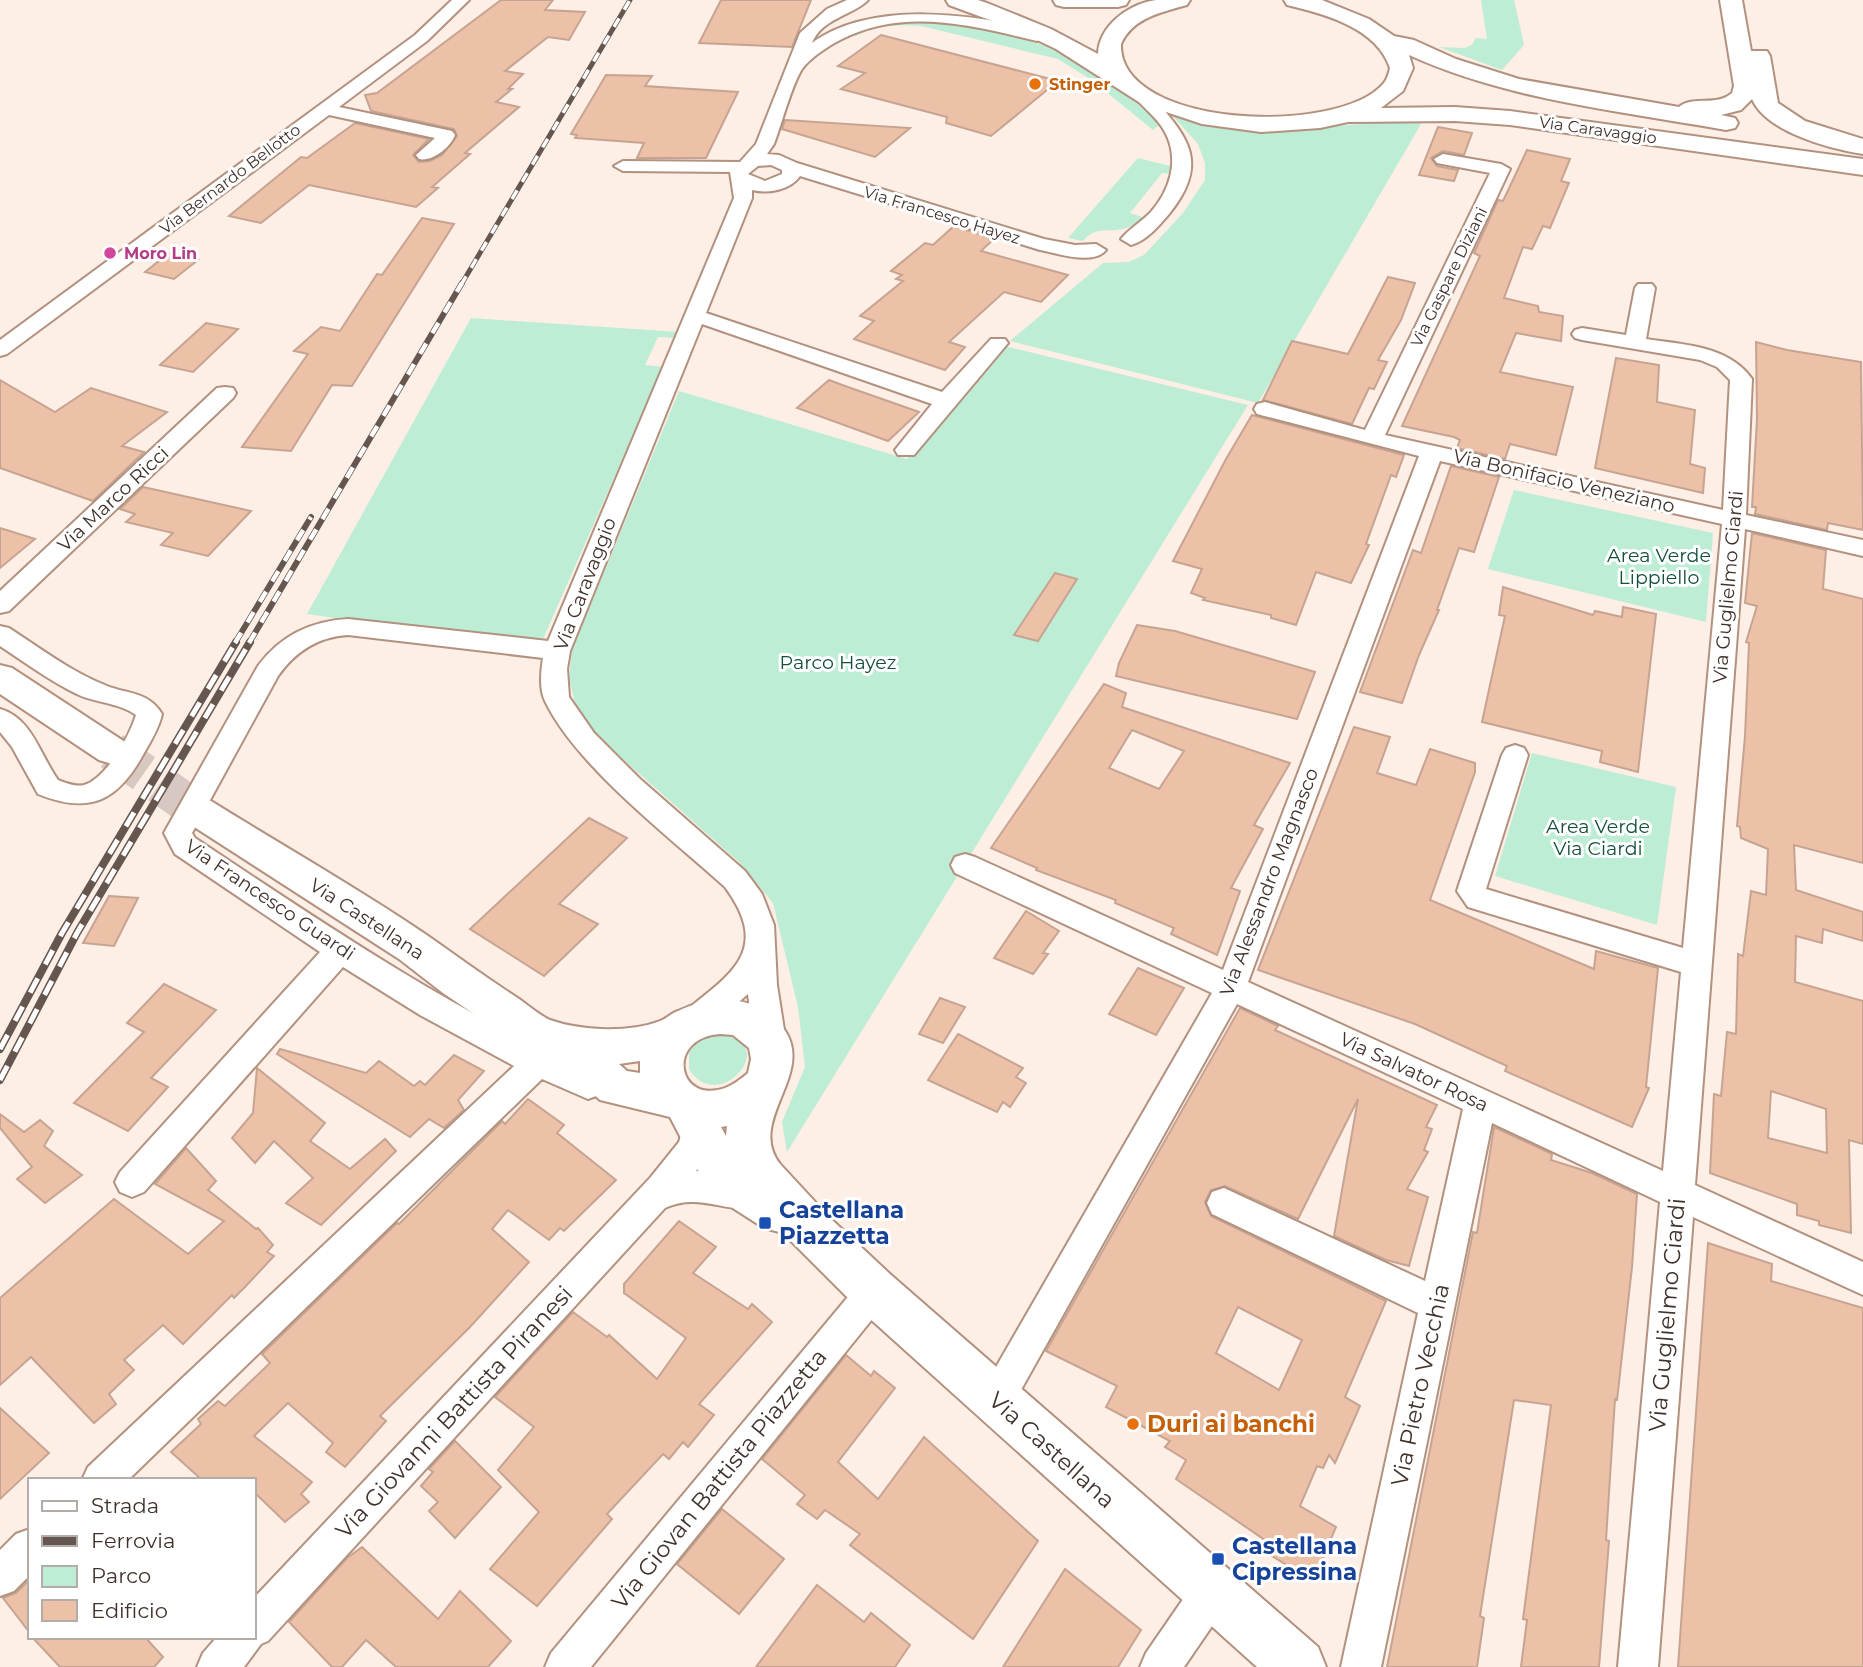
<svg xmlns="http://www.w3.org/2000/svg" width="1863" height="1667" font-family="Montserrat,sans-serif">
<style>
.green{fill:#bdedd5}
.building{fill:#edc1a8;stroke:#c6a491;stroke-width:2;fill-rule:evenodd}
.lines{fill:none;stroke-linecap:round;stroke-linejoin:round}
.secondary-tunnel{stroke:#d7c8c1;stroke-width:39;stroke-dasharray:39 19;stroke-linecap:butt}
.street-casing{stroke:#b2917e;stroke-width:4}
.secondary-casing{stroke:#b2917e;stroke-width:4}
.street{fill:#fff;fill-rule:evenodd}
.secondary{fill:#fff;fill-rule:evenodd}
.rail-far2-casing{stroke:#65564f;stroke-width:5}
.rail-far1-casing{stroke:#65564f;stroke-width:6}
.rail-casing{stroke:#65564f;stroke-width:8}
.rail-far2{stroke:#fff;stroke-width:3.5;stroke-dasharray:10;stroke-linecap:butt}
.rail-far1{stroke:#fff;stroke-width:4.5;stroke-dasharray:12;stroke-linecap:butt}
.rail{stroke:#fff;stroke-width:5;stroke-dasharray:16;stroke-linecap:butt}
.food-dot{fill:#e8710a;stroke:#fff;stroke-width:2.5}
.hotel-dot{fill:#d1479c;stroke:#fff;stroke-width:2.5}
.transit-dot{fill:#1a4fb4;stroke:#fff;stroke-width:2.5}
.labels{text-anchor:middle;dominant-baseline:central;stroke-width:6;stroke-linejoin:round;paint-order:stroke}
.far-food-label{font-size:16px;font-weight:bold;fill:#c56008;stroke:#fff;text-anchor:start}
.far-street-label{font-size:16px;fill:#40322b;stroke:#fff}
.far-hotel-label{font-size:16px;font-weight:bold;fill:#b23c85;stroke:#fff;text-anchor:start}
.street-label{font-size:19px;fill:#40322b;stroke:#fff}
.park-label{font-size:19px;fill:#145039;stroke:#fff}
.near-transit-label{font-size:23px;font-weight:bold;fill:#164399;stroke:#fff;text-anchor:start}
.near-street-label{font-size:23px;fill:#40322b;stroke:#fff}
.near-food-label{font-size:23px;font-weight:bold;fill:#c56008;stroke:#fff;text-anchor:start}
</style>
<rect width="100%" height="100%" fill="#fdeee6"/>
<!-- green -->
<g class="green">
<polygon points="1481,0 1514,0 1524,45 1502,70 1439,47 1464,48 1472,45 1476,38 1487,39"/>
<path d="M948,20C1022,37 1062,44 1123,92C1135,102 1149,112 1159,125L1153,130L1093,81L1058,59L921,26C900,24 874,25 856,36L847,35L882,22Z"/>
<polygon points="1171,114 1221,126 1324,127 1424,119 1258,403 1010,341 1103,263 1129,262 1144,255 1183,213 1205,180 1205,163 1198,144"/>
<path d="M1138,158L1174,167L1171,174L1162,173L1130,213L1142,217C1122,241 1099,220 1083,241L1068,238Z"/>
<polygon points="471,318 679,332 676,338 658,337 645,365 663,367 539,648 307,614"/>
<polygon points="1005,346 1248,405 787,1152 782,1122 805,1067 798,1007 773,903 739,862 592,732 575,703 569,678 572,650 679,391 907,459"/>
<polygon points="1514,490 1713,533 1706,622 1488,569"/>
<polygon points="1532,753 1676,787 1657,925 1495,876"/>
<path d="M721,1034C783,1042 718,1117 689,1069V1052L702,1038Z"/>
</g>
<!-- building -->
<g class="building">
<polygon points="501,0 553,0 545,10 585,12 569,40 548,37 505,71 523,74 508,89 512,89 496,102 519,107 465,153 470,154 432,187 438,188 416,207 309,185 261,223 229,216 301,157 307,158 355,123 429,139 413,155 419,162 430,161 442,155 457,136 454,129 371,111 365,95 377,93"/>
<polygon points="721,0 811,0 792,47 699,43"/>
<polygon points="881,35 1058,81 991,136 946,123 947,117 841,89 865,73 838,66"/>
<polygon points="606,75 652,76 645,86 738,92 706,158 637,158 644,143 575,138 577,135 571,134"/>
<polygon points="785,120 910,128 875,157 782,129"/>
<polygon points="1438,127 1472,133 1464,155 1443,151 1431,158 1437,166 1458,170 1454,181 1419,175"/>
<polygon points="1527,150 1570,159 1561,181 1569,183 1550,228 1543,226 1532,249 1523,247 1504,298 1538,306 1539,312 1563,316 1561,341 1516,333 1500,372 1573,387 1556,455 1510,444 1505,459 1457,448 1460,440 1454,437 1402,426 1480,256 1474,253 1498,200 1503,201"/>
<polygon points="422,218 454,224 352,386 332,385 291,451 242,447 308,354 294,351 321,327 340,331 377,274 382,275"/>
<polygon points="954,226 994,239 981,251 1068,275 1041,302 1004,292 949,342 965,347 945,370 854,339 874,321 860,316 903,281 896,279 902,275 891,271 925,243 933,245"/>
<polygon points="169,253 198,260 174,279 145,272"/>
<polygon points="1388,277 1415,283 1401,320 1378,360 1387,362 1374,389 1369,388 1352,424 1263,400 1292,341 1348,354"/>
<polygon points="206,323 238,329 193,372 160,365"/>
<polygon points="1756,342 1787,350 1861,362 1863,530 1828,523 1827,530 1755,514 1756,507 1752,507 1757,419"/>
<polygon points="1616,358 1659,365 1657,402 1695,410 1690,464 1705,468 1703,493 1595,468"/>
<polygon points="0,380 55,412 91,388 167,412 122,446 144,452 93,501 0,468"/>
<polygon points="829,380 845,386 919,412 888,441 797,408"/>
<polygon points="1252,415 1404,455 1396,477 1391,475 1366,544 1369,545 1351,583 1316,572 1296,625 1271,618 1271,615 1203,600 1205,598 1191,593 1202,569 1173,561 1226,459"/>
<polygon points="1451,466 1499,477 1474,552 1459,548 1437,610 1439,610 1419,655 1402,703 1360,692 1413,550 1421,553"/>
<polygon points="143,487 251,511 208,556 161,545 173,533 126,522 135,514 120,509"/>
<polygon points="0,528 35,539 0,568"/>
<path d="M1752,533L1826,550L1823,589L1863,599V863L1794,845L1796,890L1863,912V941L1823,929L1822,943L1796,936L1795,982L1863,1001V1144L1849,1140L1851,1233L1819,1225V1221L1797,1215V1204L1710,1173L1714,1094L1721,1096L1727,1032L1736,1034L1738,954L1743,956L1751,891L1766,895L1768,849L1741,838L1740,827L1737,826L1745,736L1749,643L1746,642L1757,606L1745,603ZM1771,1091L1826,1109L1827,1153L1768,1138Z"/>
<polygon points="1055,573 1077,579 1038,641 1014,635"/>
<polygon points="1503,587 1593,615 1595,611 1622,617 1623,607 1656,614 1638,772 1600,762 1602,751 1482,722 1505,616 1499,615"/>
<polygon points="1137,625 1175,631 1315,672 1297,719 1116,676 1119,663"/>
<path d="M1104,684L1126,693L1122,707L1290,763L1254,825L1263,829L1231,888L1240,891L1217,955L1171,934L1174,928L1115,903L1116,900L1036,870L1037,868L991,848ZM1132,730L1184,751L1159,789L1109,768Z"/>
<polygon points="1354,727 1390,737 1377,773 1416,785 1430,749 1475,763 1475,772 1430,900 1594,969 1596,951 1658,968 1646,1087 1649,1088 1632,1127 1505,1071 1507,1066 1415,1024 1258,970"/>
<polygon points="589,818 627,838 559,904 598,924 544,976 470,929"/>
<polygon points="109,896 138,898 114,946 83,943"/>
<polygon points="1026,911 1059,931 1043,953 1048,954 1033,974 994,958"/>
<polygon points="1138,968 1184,988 1156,1035 1109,1014"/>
<polygon points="164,984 216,1010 151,1078 168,1087 128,1131 74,1103 144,1032 127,1023"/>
<polygon points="940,998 965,1007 943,1043 919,1034"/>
<path d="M1240,1008L1278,1026L1275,1030L1437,1105L1426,1127L1432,1129L1424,1150L1428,1152L1407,1189L1428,1197L1409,1266L1386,1260L1334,1236L1358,1099L1298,1219L1225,1186L1211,1190L1205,1202L1211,1216L1386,1301L1345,1397L1360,1406L1335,1463L1329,1455L1323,1468L1317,1466L1300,1506L1336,1527L1313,1581L1272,1556L1275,1547L1176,1479L1186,1460L1165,1447L1170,1441L1106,1407L1117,1386L1046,1351ZM1238,1307L1302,1340L1279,1390L1216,1353Z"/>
<polygon points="958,1034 1023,1068 1016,1077 1026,1083 1010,1107 1003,1102 997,1112 928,1080"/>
<polygon points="280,1049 366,1073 379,1061 414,1086 420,1081 425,1085 454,1055 484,1071 458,1100 464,1110 444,1128 429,1119 410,1137 277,1054"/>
<polygon points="257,1068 325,1123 310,1141 350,1169 385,1139 396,1151 321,1225 286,1203 313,1178 274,1141 255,1163 232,1138 253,1113"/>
<polygon points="528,1099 564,1125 557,1133 616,1180 564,1231 560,1228 549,1240 508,1210 492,1229 529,1262 470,1327 380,1416 386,1421 345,1467 326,1452 333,1443 288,1403 254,1436 312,1482 301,1494 309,1502 285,1522 254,1492 254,1480 202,1480 171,1452 201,1424 198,1419 218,1401 225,1406 270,1363 262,1354 397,1223 399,1224 502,1121 505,1124"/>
<polygon points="0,1114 24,1132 40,1120 53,1131 44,1146 82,1175 45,1203 17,1179 32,1167 0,1128"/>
<polygon points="1494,1127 1552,1154 1551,1160 1592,1173 1637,1194 1632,1267 1617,1400 1615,1399 1606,1540 1609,1541 1599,1667 1521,1667 1527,1620 1523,1619 1551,1405 1514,1400 1480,1616 1484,1618 1477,1667 1387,1667 1473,1232 1477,1233"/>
<polygon points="186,1148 216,1181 208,1190 256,1229 258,1228 273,1245 267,1252 274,1256 245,1287 234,1298 232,1295 183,1344 163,1325 124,1360 134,1370 109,1394 116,1404 94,1423 31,1357 0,1385 0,1298 114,1199 188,1254 224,1221 155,1184"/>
<polygon points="679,1221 716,1247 693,1273 748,1309 752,1304 772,1322 699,1404 714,1415 688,1447 683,1442 669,1459 663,1454 607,1514 612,1519 537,1606 490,1569 539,1512 498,1470 534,1427 495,1397 573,1312 607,1337 609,1335 657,1379 686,1338 624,1293 624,1284"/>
<polygon points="1708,1243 1772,1264 1771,1281 1863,1308 1863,1667 1678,1667"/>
<polygon points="846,1355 871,1376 874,1371 895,1388 838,1462 878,1499 924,1437 1038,1541 973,1639 850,1545 860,1534 825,1510 817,1519 797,1504 805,1495 762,1459"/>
<polygon points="0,1408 49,1453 0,1499"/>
<polygon points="455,1441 501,1487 455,1538 429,1511 438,1502 421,1486 433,1472 429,1469"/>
<polygon points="722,1509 784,1559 739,1614 677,1564"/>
<polygon points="362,1547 438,1619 460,1591 511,1641 488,1667 396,1667 366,1640 342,1667 332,1667 289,1622 347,1558"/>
<polygon points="1065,1569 1141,1630 1118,1667 1003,1667"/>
<polygon points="30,1579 30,1633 3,1598 16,1593"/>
<polygon points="817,1585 864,1622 871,1613 910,1645 895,1667 756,1667"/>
<polygon points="32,1637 145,1637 163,1657 154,1667 60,1667"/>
</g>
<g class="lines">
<!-- secondary-tunnel -->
<polyline class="secondary-tunnel" points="112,751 198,811"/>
<defs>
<g id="street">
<path d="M452,0H469L427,41L339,107L452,131L455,135C450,148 432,162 419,159L416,155L435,138L329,115L7,354L0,356V340L415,35Z"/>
<path d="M847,0H868C852,16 822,18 812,43C871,0 977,13 1043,33L1045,36L1037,41C971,25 903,7 840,40C828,46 810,58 802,69C791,87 782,123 774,144L767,154L779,155L797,163L1044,239L1075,245L1096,244L1106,250C1093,266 1057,253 1040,250L800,176C790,190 769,194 752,190V198L706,313L942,392L991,339H1005L1008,343L914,455H898L895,450L932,404L702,324L570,651L567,669L569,697L594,733L640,779L745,871L762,894L774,925L777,985L787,1049L782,1058L771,1062L760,1058L755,1049L748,994L702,1033L691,1037L680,1033L676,1024L680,1015C729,975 773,952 725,887C671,838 576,766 545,701C539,689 541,670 543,658L348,635C317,637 295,652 278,676L192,833L195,838C326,925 454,1013 599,1075L604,1085L599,1095L588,1099L542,1079L128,1480H82L88,1467L514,1066L420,1015L343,967L144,1192L132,1197L120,1192L115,1182L120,1172L320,952L175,854L164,833L258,666C280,636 311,621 348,619L548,641L734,198L730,172L623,171L614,166L623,161L740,162L756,144L800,33L827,9ZM771,165L782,170V174L765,181L748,174L758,166Z"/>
<path d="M1141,89L1147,90C1183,133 1214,159 1169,214C1159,226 1146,241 1131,245L1121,239C1129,229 1141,222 1150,213C1170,191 1180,160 1165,132C1157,117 1142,107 1132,94Z"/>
<path d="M1443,154L1501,164L1510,169L1385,435L1723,510L1730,380L1717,367L1700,360L1582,340L1575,338L1572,334L1575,330L1582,328L1626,335L1635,288L1638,284H1652L1655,288L1646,339C1683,345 1728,345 1752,379L1746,515L1863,540V556L1745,529L1695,1185L1863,1262V1295L1693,1217L1658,1667H1618L1660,1202L1492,1123L1381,1667H1341L1418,1313L1212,1214L1207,1203L1212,1192L1224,1188L1425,1281L1463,1109L1237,1004L1008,1413L995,1418L982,1413L977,1400L1212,993L955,873L951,865L955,857L965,854L975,857L1223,970L1419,456L1257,414L1254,409L1257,404L1265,402L1365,430L1490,173L1437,163L1434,159ZM1440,461L1722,524L1683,948L1486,889L1528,755L1524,748L1515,745L1506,748L1502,755L1457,891L1468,907L1681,972L1663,1171L1248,982Z"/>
<polygon points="225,387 233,388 236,393 233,398 9,611 0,613 0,591 217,388"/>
<path d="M0,626L9,628C40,648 71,672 107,686C128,694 149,692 162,714C159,728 151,741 144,753C118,801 90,815 38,794L12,747L0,732V709C32,718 40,755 58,780C66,783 75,787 84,785C106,779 130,735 136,715C120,703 97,703 79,695C51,682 26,663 0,646Z"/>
<path d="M698,1112L709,1116C719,1136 708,1155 696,1171L722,1174L758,1184L763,1195L758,1206C730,1216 700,1191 665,1208L268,1641L261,1644L244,1667H197L203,1653L217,1637H254V1598L650,1178L679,1142L687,1116Z"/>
<polygon points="874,1275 886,1280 891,1291 886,1302 591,1667 545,1667 551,1653 862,1280"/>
<polygon points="30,1529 30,1575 14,1591 0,1596 0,1550 16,1534"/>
<polygon points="1211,1573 1225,1579 1231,1593 1225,1607 1184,1667 1140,1667 1146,1653 1197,1579"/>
</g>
<g id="secondary">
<path d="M946,0H978L987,3L1051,29L1098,54C1099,26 1128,4 1156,0C1167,0 1179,0 1190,0L1187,5C1162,12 1132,18 1121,44C1118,128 1339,137 1384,83C1387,79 1389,73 1390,68C1377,28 1325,14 1287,5L1284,0H1322L1369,19L1394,36L1414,40L1456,59L1519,79L1679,107C1693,95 1716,107 1732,93L1734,86L1720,0H1742L1751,51H1767L1770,56L1778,103L1805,121L1863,139V154C1830,149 1766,132 1752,99L1741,110L1721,115L1735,118L1738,123L1735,128L1726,130C1619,111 1508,100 1409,55L1413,68L1403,91L1381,108L1455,107L1510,111L1863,159V175L1510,125L1455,121L1348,122L1320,128L1261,132L1202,124L1142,104L1056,49L1014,29L949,5Z"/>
<polygon points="1053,0 1129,0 1126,5 1118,7 1064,7 1056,5"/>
<polygon points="0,665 12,668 125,742 130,751 125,760 112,764 99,760 0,694"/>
<path d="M198,797L211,801C283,846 358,888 428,936C458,957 488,979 519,999C529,1006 539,1015 550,1020C581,1031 629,1033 660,1021C666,1019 672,1013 678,1011C708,997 747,994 773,1017C829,1066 743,1117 780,1164L830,1218L891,1275L1318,1647L1326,1667H1257L857,1307L783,1233L764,1228L725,1203L705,1184L670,1117L600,1100L589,1090L558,1076L520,1045L443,993L399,959L185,821L179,811L185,801ZM720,1034L733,1035L749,1048L751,1059L748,1073C741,1079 733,1085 725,1088C677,1105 665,1038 720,1034ZM640,1061V1073L627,1071L619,1064ZM727,1126L726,1136L721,1127Z"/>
</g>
</defs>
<!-- street casing -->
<use href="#street" class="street-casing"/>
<!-- secondary casing -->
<use href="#secondary" class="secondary-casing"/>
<!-- street -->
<use href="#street" class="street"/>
<!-- secondary -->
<use href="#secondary" class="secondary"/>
<defs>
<polyline id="rail-far2" points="461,285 630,0"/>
<g id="rail-far1">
<polyline points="235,643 311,517"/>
<polyline points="249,643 462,283"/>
</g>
<g id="rail">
<polyline points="0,1049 62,933 236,642"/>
<polyline points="0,1080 77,933 250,642"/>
</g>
</defs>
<!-- rail-far2 casing -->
<use href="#rail-far2" class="rail-far2-casing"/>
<!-- rail-far1 casing -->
<use href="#rail-far1" class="rail-far1-casing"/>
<!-- rail casing -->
<use href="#rail" class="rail-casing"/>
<!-- rail-far2 -->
<use href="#rail-far2" class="rail-far2"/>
<!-- rail-far1 -->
<use href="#rail-far1" class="rail-far1"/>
<!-- rail -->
<use href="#rail" class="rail"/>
</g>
<!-- markers -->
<g class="food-dot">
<circle cx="1035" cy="84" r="7"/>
<circle cx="1133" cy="1424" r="7"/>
</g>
<circle class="hotel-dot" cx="110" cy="253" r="7"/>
<g class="transit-dot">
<rect x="758" y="1216" width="14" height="14" rx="3.5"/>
<rect x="1211" y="1552" width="14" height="14" rx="3.5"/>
</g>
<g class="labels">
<!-- far-food labels -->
<g class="far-food-label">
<text x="1049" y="84">Stinger</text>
</g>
<!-- far-street labels -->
<g class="far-street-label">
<text transform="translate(1598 130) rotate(8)">Via Caravaggio</text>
<text transform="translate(230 179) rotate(-37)">Via Bernardo Bellotto</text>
<text transform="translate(942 215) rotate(17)">Via Francesco Hayez</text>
<text transform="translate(1449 277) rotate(-64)">Via Gaspare Diziani</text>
</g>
<!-- far-hotel labels -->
<g class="far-hotel-label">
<text x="124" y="253">Moro Lin</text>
</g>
<!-- street labels -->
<g class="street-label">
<text transform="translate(1564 481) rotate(13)">Via Bonifacio Veneziano</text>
<text transform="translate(113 499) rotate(-43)">Via Marco Ricci</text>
<text transform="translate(585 584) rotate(-69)">Via Caravaggio</text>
<text transform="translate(1728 587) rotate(-85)">Via Guglielmo Ciardi</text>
<text transform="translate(1269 882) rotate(-69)">Via Alessandro Magnasco</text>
<text transform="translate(270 900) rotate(34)">Via Francesco Guardi</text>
<text transform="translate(367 919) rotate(33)">Via Castellana</text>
<text transform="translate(1414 1072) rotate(25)">Via Salvator Rosa</text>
</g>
<!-- park labels -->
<g class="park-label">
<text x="1659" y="555">Area Verde<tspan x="1659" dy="22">Lippiello</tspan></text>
<text x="838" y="662">Parco Hayez</text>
<text x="1598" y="826">Area Verde<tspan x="1598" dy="22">Via Ciardi</tspan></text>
</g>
<!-- near-transit labels -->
<g class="near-transit-label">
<text x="779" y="1210">Castellana<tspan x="779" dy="26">Piazzetta</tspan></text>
<text x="1232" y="1546">Castellana<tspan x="1232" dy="26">Cipressina</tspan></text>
</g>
<!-- near-street labels -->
<g class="near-street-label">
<text transform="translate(1667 1315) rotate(-85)">Via Guglielmo Ciardi</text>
<text transform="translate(1420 1385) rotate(-78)">Via Pietro Vecchia</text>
<text transform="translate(454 1412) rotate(-47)">Via Giovanni Battista Piranesi</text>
<text transform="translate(1052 1450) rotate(42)">Via Castellana</text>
<text transform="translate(719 1479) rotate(-51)">Via Giovan Battista Piazzetta</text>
</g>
<!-- near-food labels -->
<g class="near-food-label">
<text x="1147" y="1424">Duri ai banchi</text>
</g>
</g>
<!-- legend -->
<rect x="28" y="1478" width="228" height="161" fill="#ffffff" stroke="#b3adaa" stroke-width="2"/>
<rect x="42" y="1501" width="35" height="10" fill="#ffffff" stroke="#b3adaa" stroke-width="2"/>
<text x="91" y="1513" font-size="21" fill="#40322b">Strada</text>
<rect x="42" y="1536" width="35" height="10" fill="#65564f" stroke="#b3adaa" stroke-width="2"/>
<text x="91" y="1548" font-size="21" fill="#40322b">Ferrovia</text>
<rect x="42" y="1566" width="35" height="21" fill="#bdedd5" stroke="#b3adaa" stroke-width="2"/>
<text x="91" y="1583" font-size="21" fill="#40322b">Parco</text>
<rect x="42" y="1600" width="35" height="21" fill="#edc1a8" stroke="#b3adaa" stroke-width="2"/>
<text x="91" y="1618" font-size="21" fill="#40322b">Edificio</text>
</svg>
